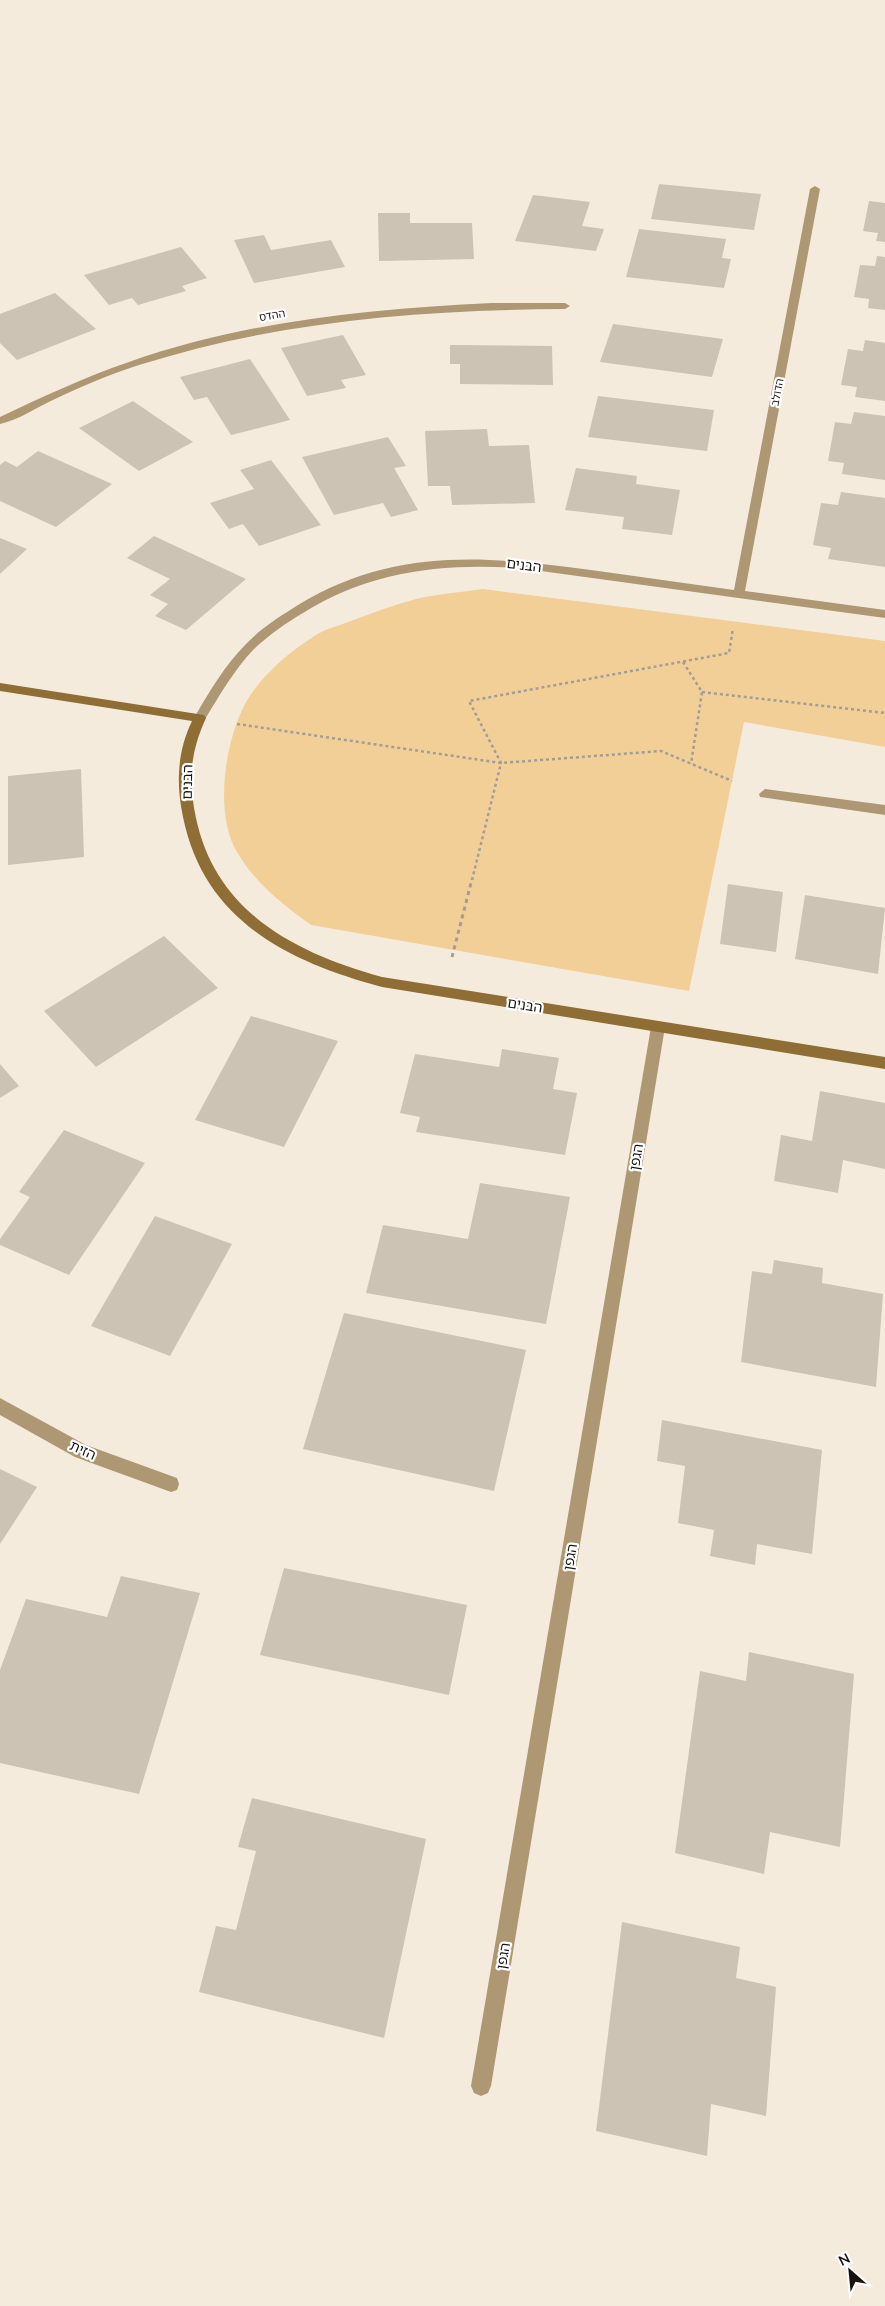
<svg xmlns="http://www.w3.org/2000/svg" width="885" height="2306" font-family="Mulish,'Noto Sans Hebrew',sans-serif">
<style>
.green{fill:#f2cf97}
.building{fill:#ccc3b5}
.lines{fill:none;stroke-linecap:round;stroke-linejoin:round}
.path-far1{stroke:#a59d93;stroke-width:2.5;stroke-dasharray:3 3;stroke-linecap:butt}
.path{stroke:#a59d93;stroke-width:3;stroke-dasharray:4 4;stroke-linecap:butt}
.street{fill:#ae9874;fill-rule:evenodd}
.secondary{fill:#8f6e35;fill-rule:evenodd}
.labels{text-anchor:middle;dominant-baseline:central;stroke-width:4.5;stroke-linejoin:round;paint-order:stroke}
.far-street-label{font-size:11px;fill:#17140f;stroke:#fff}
.street-label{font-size:14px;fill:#17140f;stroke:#fff}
</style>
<rect width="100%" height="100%" fill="#f5ebdd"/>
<!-- green -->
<path class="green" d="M483,589L885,641V747L744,722L689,991L311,925C282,904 255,883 237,852C214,814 225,743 244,706C259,677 289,652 316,635C325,629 338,626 348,622C370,614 393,605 416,599C437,594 461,592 483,589Z"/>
<!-- building -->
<g class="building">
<polygon points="659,184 761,194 754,230 651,219"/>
<polygon points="533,195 590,202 582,226 604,229 596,251 515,241"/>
<polygon points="869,201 885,203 885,242 876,241 878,233 863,231"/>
<polygon points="378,213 410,213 410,223 472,223 474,259 379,261"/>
<polygon points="639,229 726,239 722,258 731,259 724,288 626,277"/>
<polygon points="264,235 271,250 331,240 345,267 254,283 234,240"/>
<polygon points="181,247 207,278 182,286 186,291 138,305 132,298 109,305 84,275"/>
<polygon points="877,256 885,257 885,310 868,308 869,299 854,297 860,265 875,266"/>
<polygon points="55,293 96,329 17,360 0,343 0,314"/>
<polygon points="613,324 723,339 712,377 600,362"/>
<polygon points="343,335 366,375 341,380 346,388 307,396 281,348"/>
<polygon points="865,340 885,343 885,401 855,397 857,387 841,385 848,349 863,351"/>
<polygon points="450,345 552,346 553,385 460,384 460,364 450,364"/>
<polygon points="250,359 290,420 231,435 207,397 194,400 180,377"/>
<polygon points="598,396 714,410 707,451 588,437"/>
<polygon points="133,401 193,442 139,471 79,428"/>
<polygon points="854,412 885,416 885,480 842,474 844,463 828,461 835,422 851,424"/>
<polygon points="487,429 489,446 529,445 535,503 452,505 450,486 428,486 425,431"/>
<polygon points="388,437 406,466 394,468 418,510 391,517 383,503 334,515 302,457"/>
<polygon points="38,451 112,484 56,527 0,501 0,465 5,461 17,467"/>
<polygon points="271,460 321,525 259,546 243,524 229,529 210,503 254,489 240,470"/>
<polygon points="576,468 637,476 636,484 680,490 672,535 622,529 624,517 565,510"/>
<polygon points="841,492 885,498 885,567 828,559 831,548 813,545 821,503 838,505"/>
<polygon points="154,536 246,579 186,630 155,616 168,604 150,595 170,579 127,558"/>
<polygon points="0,538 27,549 0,574"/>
<polygon points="81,769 84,857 8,865 8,776"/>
<polygon points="728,884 783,892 776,952 720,944"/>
<polygon points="805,895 885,908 878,974 795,959"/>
<polygon points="164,936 218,988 96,1067 44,1011"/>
<polygon points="251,1016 338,1041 284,1147 195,1120"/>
<polygon points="502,1049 559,1058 553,1089 577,1093 565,1155 416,1132 420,1117 400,1113 415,1054 499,1067"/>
<polygon points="0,1064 19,1086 0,1098"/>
<polygon points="820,1091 885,1103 885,1169 843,1160 838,1193 774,1181 781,1135 812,1141"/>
<polygon points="64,1130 145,1163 69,1275 0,1245 0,1239 30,1197 19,1192"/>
<polygon points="480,1183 570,1197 546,1324 366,1293 383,1225 468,1239"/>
<polygon points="155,1216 232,1244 170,1356 91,1326"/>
<polygon points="774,1260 823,1268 822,1283 883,1294 876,1387 741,1362 752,1271 772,1274"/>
<polygon points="344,1313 526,1350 494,1491 303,1449"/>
<polygon points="662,1420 822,1450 812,1554 757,1544 755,1565 710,1556 714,1530 678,1523 685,1466 657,1461"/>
<polygon points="0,1469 37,1487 0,1544"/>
<polygon points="284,1568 467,1605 449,1695 260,1655"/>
<polygon points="121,1576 200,1593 139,1794 0,1763 0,1670 26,1599 107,1617"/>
<polygon points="749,1652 854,1674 840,1847 770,1832 764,1874 675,1853 700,1671 746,1681"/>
<polygon points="252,1798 426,1839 384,2038 199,1992 216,1926 236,1930 256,1851 238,1847"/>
<polygon points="622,1922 740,1947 736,1978 776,1987 766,2116 711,2104 707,2156 596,2131"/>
</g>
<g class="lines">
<!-- path-far1 -->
<g class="path-far1">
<polyline points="683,662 702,692 691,764"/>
<polyline points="702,692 885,713"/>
<polyline points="237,724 501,763 661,751 732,781"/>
<polyline points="472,880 501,763 469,701 729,653 733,628"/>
</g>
<!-- path -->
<polyline class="path" points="452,957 472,879"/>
<!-- street -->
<g class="street">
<path d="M815,186L820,189L745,591L885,610V618L519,568C442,563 370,571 303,613C286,623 269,635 254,649C234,670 219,696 204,721H196L194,718C209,692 225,665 246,644C261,628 279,617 298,605C394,547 485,556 591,570C639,577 686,583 734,590L810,189Z"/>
<path d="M492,303H565L570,306L565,309C420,310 278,321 139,365C111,374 82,386 55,399C37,407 19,420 0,424V417C42,397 85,377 129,362C245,321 369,309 492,303Z"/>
<polygon points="765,789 885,805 885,815 760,797 759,794"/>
<polygon points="658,1021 663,1023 665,1027 491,2086 488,2093 481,2096 474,2093 471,2086 651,1027 653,1023"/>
<polygon points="0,1398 86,1445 177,1478 179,1484 177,1490 171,1492 75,1457 0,1415"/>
</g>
<!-- secondary -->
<path class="secondary" d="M0,683L204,715L206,718C190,753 188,781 196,818C216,913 296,953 382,977L885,1057V1069L382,987C289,962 204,921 183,817C176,784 177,752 192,721L0,691Z"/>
</g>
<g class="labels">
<!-- far-street labels -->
<g class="far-street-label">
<text transform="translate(272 315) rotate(-10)">ההדס</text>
<text transform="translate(777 392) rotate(-79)">הדולב</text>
</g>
<!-- street labels -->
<g class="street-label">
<text transform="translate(524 565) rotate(7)">הבנים</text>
<text transform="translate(187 782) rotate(-89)">הבנים</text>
<text transform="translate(525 1005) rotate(9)">הבנים</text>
<text transform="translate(636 1157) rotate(-81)">הגפן</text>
<text transform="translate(83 1450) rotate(24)">הזית</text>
<text transform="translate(570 1557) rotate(-81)">הגפן</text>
<text transform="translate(503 1956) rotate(-81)">הגפן</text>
</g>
</g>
<!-- north arrow -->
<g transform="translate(850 2271) rotate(333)" stroke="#ffffff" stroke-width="4" paint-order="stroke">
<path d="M0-4L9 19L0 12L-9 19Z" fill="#17140f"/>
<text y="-8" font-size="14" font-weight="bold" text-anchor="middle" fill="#17140f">N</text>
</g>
</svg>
